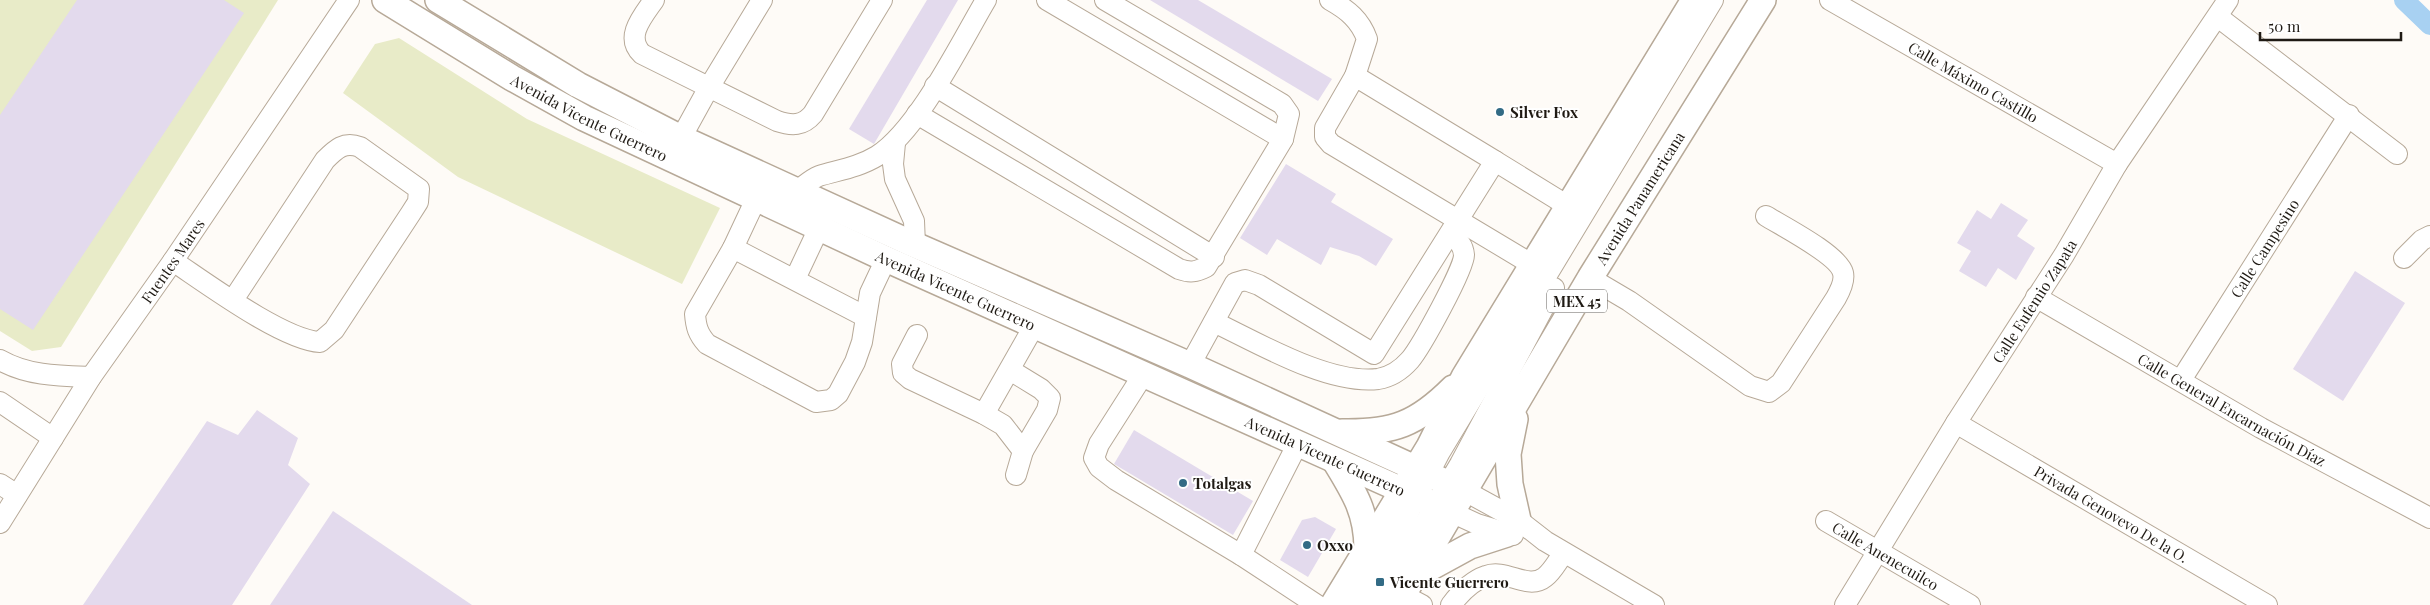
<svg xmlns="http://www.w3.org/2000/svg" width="2430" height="605" font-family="'Playfair Display',serif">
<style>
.green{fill:#e8ebc8}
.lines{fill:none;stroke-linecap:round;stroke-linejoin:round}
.canal{stroke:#a8d1f2;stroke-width:20}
.building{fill:#e3daed}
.minor-casing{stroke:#b7a998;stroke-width:22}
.major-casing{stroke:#b7a998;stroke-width:28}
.minor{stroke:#fff;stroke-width:20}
.major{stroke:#fff;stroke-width:25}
.poi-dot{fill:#336b85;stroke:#fff;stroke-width:2}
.labels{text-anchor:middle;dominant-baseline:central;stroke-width:4;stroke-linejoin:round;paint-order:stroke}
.shield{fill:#fff;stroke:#625f5a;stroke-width:1}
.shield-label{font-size:14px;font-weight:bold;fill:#1f1a14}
.street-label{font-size:15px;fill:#1f1a14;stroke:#fff}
.poi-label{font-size:15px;font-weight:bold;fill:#1f1a14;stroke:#fff;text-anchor:start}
</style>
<rect width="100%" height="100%" fill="#fefbf7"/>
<!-- green -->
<g class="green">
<polygon points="0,0 278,0 61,347 32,351 0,331"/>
<polygon points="399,38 527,119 720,208 682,284 458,177 343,93 375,44"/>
</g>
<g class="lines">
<!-- canal -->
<polyline class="canal" points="2404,0 2430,25"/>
</g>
<!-- building -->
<g class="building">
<polygon points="77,0 224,0 244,13 33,330 0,309 0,115"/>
<polygon points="927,0 958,0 874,144 849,129"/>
<polygon points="1150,0 1198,0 1332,79 1318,101"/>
<polygon points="1286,164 1336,194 1331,202 1393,239 1376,266 1359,256 1330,247 1321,265 1277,239 1267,255 1240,238"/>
<polygon points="2001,203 2028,220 2017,236 2035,248 2016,280 1998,268 1986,287 1959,271 1971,251 1957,243 1977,210 1991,219"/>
<polygon points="2355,271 2405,303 2343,401 2293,369"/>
<polygon points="257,410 298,438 288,465 310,484 232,605 83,605 207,421 238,435"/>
<polygon points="1134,430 1253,501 1233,535 1114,464"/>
<polygon points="333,511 472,605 270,605"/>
<polygon points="1315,517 1336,529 1308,577 1280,560 1302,520"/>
</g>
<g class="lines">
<defs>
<g id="minor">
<path d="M654,0C643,16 624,37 642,54L777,121C792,126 803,126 813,114L882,0"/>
<polyline points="1047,0 1283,139"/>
<path d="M1330,0C1348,10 1360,20 1367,39L1355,76"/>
<path id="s1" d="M1830,0L2117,164"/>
<polyline points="2218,17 2397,154"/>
<polyline points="935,86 1214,257"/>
<path d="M917,114L1179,269C1190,273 1196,272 1206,267L1283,139L1289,114L1282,104L1105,0"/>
<polyline points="681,138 708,89 762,0"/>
<polyline points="895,143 893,164 895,179 914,221 915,245"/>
<polyline points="1495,161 1355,76 1325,128 1325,137 1331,144 1533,265"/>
<path d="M797,191C804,186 811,179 819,176C839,170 859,167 877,156C918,130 960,44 986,0"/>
<path d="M756,199L733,248L695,314C696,327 698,334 707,344L816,402L831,400L838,394L855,362L862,342L870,293L886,259"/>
<polyline points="733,248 866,317"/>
<polyline points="2404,258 2422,240 2430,236"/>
<path d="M173,261C206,283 283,340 320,342L334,330L411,213L418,202L419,189L360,147C344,141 336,149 325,160L233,300"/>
<path d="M1590,278L1629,301L1750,386L1769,392L1781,383L1836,298C1840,291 1845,281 1843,273C1839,255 1782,226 1766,216"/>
<polyline points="795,279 819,228"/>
<path id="s2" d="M2036,297L2261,428L2430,518"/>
<path d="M1214,322C1258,343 1329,385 1378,379C1391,377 1402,369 1410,360C1421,347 1464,269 1464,255C1463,244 1458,241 1450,234"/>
<polyline points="917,335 902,364 903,373 910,379 984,414 1003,425 1023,451 1016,475"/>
<path d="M0,360C28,376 60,376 91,377"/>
<polyline points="1190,365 1235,283 1245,280 1259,285 1374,354 1495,161 1568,206"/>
<polyline points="1010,370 1041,389 1050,398 1047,410 1023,451"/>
<polyline points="1143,375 1099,444 1094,458 1099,467 1116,480 1241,555 1317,605"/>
<path id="s3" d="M2181,380L2349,115"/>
<polyline points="0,402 53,438"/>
<polyline points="984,414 1034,326"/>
<path id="s4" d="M1956,423L2267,605"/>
<polyline points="0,484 17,495"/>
<polyline points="1465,491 1518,520 1545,541 1654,605"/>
<polyline points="1453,513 1477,524 1513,535"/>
<path id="s5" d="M1826,521L1970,605"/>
<path id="s6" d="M0,523L91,377L173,261L349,0"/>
<polyline points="1241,555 1298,443"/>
<polyline points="1403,595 1422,605"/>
<polyline points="1355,605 1409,512 1440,452 1713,0"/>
<polyline points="1376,605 1460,464 1554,288"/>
<path d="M1451,605C1460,593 1471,581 1486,576C1506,568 1528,591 1545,577C1553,571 1558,560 1564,553"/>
<path id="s7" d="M1845,605L1956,423L2064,255L2117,164L2228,0"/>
</g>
<g id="major">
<path id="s8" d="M385,0L512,78L584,118L886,259L1453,513"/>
<polyline points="438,0 578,85 681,138 915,245 1190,365 1465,491"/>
<polyline points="1515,419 1508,454 1510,484 1518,520"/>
<path d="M1342,432C1393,433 1417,424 1453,388"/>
<path d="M1335,461C1354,492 1367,512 1367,549"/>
<polyline points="1415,576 1470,546 1507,534"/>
<polyline points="1333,605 1429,447 1464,377 1694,0"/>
<path id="s9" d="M1397,605L1590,278L1763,0"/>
</g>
</defs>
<!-- minor casing -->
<use href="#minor" class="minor-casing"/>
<!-- major casing -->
<use href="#major" class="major-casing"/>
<!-- minor -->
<use href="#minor" class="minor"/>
<!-- major -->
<use href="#major" class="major"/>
</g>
<!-- markers -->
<g class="poi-dot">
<circle cx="1500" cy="112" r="5"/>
<circle cx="1183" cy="483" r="5"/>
<circle cx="1307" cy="545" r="5"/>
<rect x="1375" y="577" width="10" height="10" rx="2.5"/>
</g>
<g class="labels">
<!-- shield labels -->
<rect class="shield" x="1547" y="289.5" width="60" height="23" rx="4"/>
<g class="shield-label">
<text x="1577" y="301">MEX 45</text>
</g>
<!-- street labels -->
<g class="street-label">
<text stroke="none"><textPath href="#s1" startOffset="165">Calle Máximo Castillo</textPath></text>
<text stroke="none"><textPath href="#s8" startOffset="236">Avenida Vicente Guerrero</textPath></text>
<text stroke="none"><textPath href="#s9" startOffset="474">Avenida Panamericana</textPath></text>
<text stroke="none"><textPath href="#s3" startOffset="156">Calle Campesino</textPath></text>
<text stroke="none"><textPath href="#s6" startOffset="314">Fuentes Mares</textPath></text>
<text stroke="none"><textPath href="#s8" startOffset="641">Avenida Vicente Guerrero</textPath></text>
<text stroke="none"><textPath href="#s7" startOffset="358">Calle Eufemio Zapata</textPath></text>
<text stroke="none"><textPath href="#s2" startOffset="226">Calle General Encarnación Díaz</textPath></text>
<text stroke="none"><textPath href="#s8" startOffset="1046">Avenida Vicente Guerrero</textPath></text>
<text stroke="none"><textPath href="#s4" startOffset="180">Privada Genovevo De la O.</textPath></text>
<text stroke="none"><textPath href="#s5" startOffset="69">Calle Anenecuilco</textPath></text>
</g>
<!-- poi labels -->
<g class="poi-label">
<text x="1510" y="112">Silver Fox</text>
<text x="1193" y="483">Totalgas</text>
<text x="1317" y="545">Oxxo</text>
<text x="1390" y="582">Vicente Guerrero</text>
</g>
</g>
<!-- scale -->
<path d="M2260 32v8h141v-8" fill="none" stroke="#1f1a14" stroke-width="2.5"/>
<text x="2268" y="32" font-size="15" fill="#1f1a14" stroke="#ffffff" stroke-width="4" paint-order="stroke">50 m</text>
</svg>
